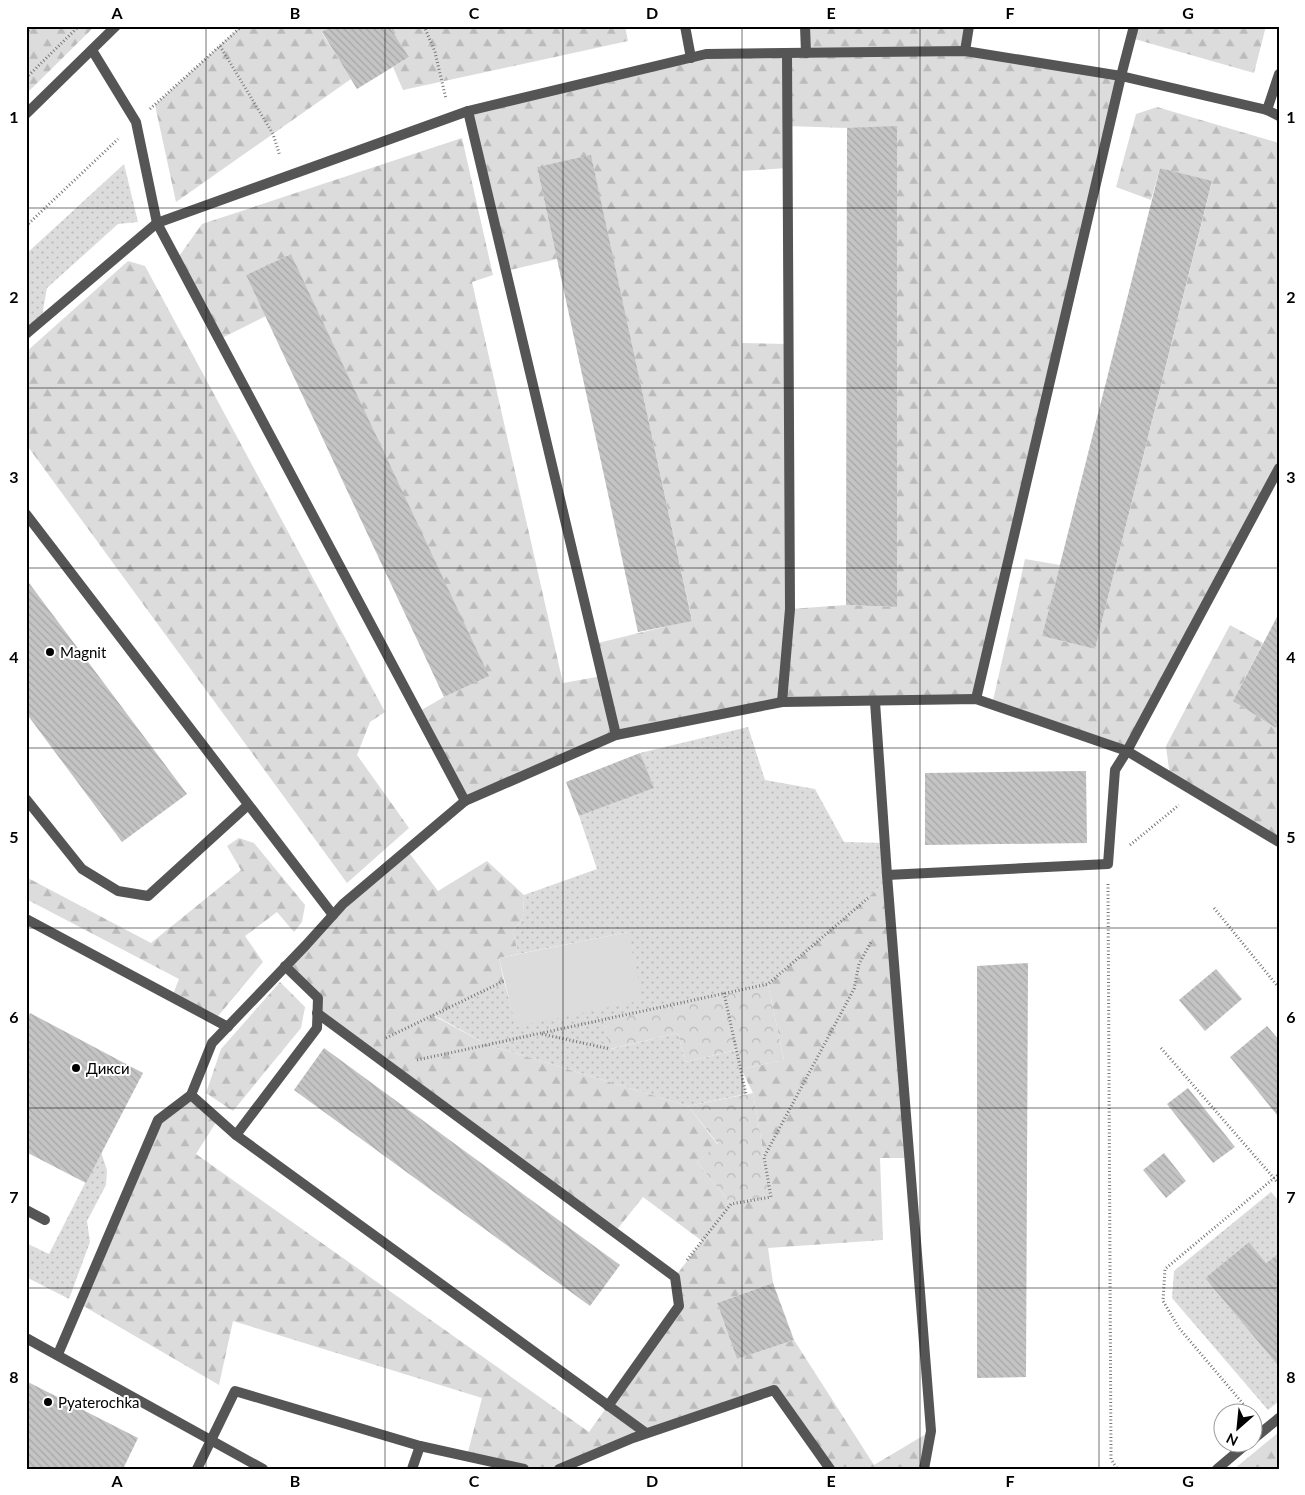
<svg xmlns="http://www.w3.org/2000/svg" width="1305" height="1495" font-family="Lato,sans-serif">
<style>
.grass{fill:url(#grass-dots)}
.forest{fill:url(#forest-firs);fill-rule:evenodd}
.park{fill:url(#park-crowns)}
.pitch{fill:#dcdcdc}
.building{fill:url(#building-back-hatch)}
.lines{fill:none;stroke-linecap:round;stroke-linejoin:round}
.path{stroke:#777;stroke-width:3;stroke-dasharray:1 2.5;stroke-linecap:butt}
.lane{stroke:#555;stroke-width:10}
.street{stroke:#555;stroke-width:10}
.grid{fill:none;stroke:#000;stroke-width:1;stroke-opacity:0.55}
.poi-dot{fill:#000;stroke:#fff;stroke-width:2}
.labels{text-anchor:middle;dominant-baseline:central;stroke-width:4;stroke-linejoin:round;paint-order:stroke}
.poi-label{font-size:15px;fill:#000;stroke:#fff;text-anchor:start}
.neatline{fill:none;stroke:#000;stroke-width:2}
.grid-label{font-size:16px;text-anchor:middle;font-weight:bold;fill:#000}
</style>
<defs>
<pattern id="grass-dots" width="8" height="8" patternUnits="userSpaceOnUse" patternTransform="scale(1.25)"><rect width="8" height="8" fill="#dcdcdc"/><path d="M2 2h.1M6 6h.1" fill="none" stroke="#bbb" stroke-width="1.8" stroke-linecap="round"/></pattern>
<pattern id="forest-firs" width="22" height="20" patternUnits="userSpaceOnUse" patternTransform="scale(1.25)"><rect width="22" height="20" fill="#dcdcdc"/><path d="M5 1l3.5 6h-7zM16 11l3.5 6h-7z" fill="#bbb"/></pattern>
<pattern id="park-crowns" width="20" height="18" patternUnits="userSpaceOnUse" patternTransform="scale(1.25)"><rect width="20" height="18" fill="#dcdcdc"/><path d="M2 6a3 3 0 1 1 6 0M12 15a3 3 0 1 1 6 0" fill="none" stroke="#bbb"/></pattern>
<pattern id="building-back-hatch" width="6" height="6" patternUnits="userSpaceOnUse" patternTransform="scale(1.25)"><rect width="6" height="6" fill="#c4c4c4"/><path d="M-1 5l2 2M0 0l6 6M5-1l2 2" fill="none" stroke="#a7a7a7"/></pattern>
</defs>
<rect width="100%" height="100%" fill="#fff"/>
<!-- grass -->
<g class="grass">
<polygon points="124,164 138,222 118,224 47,288 41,321 26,334 26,254"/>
<polygon points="748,727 765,780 815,789 844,842 885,843 887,881 768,984 604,1020 611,1049 678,1033 685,1062 737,1050 746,1094 688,1106 488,1045 434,1015 504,981 517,1027 628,932 518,954 513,931 523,919 524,895 597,869 579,816 653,788 640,753"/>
<polygon points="101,1152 107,1170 106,1185 87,1221 90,1242 69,1299 26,1277 26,1243 49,1254"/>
<polygon points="1271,1192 1279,1201 1279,1253 1266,1263 1249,1242 1205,1278 1279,1367 1279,1401 1268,1410 1172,1298 1174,1271"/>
</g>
<!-- forest -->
<g class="forest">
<polygon points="26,26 95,26 26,94"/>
<polygon points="241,26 332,26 322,33 351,79 176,202 155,105"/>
<polygon points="389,26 625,26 628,41 403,90 393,67 409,57"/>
<path d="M805,26H969L965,51L1121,76L976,699L782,702L616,735L465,801L418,712L444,697L488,676L291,254L246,275L266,316L220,339L177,259L202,224L462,138L493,275L472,282L563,683L602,676L594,644L692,620L591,156L537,167L557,259L506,271L468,111L706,54L805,53ZM787,126L847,128L897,607L846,605L790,609L788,344L742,343V171L787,168Z"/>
<polygon points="1134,26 1266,26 1254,73 1131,38"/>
<polygon points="1157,107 1279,143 1279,469 1127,751 992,705 1025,559 1060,565 1042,636 1095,649 1212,182 1160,168 1151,200 1116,187 1136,114"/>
<polygon points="128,261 145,266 385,712 370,722 357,755 409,828 347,883 26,444 26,352"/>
<polygon points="1230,625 1263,643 1233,701 1276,728 1279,724 1279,836 1275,840 1170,777 1166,746"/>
<polygon points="239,838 254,843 305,905 302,922 294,932 277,912 245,936 263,962 214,1021 172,997 179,979 26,899 26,877 151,943 241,870 227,846"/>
<polygon points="407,850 438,891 487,861 524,895 523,919 513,931 518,954 499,958 504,981 434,1016 488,1045 688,1106 718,1145 697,1162 731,1204 771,1197 753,1093 741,1069 784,1060 768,984 887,881 908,1158 880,1158 883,1240 768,1248 773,1283 717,1303 737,1359 794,1340 874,1465 931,1431 924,1469 830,1469 774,1390 559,1469 524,1469 467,1456 482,1398 233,1321 219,1385 80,1304 158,1120 191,1095 218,1119 196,1154 589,1432 679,1306 675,1277 702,1241 643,1197 615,1232 317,1013 318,998 285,966"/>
<polygon points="280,982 305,1007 301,1028 233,1111 206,1093 221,1049"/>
<polygon points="1279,1432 1279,1469 1234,1469"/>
</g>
<!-- park -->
<g class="park">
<polygon points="768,984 784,1060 741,1069 736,1050 685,1062 678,1033 610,1049 604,1020"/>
<polygon points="753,1093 771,1197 731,1204 697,1162 718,1144 688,1106"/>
</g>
<!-- pitch -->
<polygon class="pitch" points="628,932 643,1000 516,1027 499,958"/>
<!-- building -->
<g class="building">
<polygon points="332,26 389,26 409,57 357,89 322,32"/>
<polygon points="897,126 897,607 846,605 847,128"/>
<polygon points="591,155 692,621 638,632 537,167"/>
<polygon points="1160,168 1212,181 1095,649 1042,636"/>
<polygon points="291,254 489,676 444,697 246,275"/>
<polygon points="26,579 187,794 122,842 26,713"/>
<polygon points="1279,613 1279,724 1276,728 1233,701"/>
<polygon points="640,753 654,788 579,816 566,782"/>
<polygon points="1086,771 1087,843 925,845 925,773"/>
<polygon points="1028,963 1026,1377 977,1378 977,966"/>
<polygon points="1216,969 1242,999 1205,1031 1179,1000"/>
<polygon points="30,1013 143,1073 86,1183 26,1152 26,1020"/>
<polygon points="1267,1026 1279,1040 1279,1114 1277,1115 1230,1057"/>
<polygon points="324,1048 620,1265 590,1306 294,1090"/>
<polygon points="1188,1088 1235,1147 1213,1163 1167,1104"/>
<polygon points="1164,1153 1186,1181 1166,1198 1143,1170"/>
<polygon points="1249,1242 1266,1263 1279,1253 1279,1367 1205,1278"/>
<polygon points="773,1283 794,1340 737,1359 717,1303"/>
<polygon points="26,1381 138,1438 123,1469 26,1469"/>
</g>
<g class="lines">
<!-- path -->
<g class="path">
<polyline points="424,26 435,52 446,99"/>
<polyline points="26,33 33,26"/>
<polyline points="220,46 273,134 280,156"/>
<polyline points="26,78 79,26"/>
<polyline points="150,109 242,26"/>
<polyline points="26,226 118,139"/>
<polyline points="1130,845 1179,805"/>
<polyline points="1108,884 1111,1459 1117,1469"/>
<polyline points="1214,908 1279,988"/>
<polyline points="724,993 746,1094"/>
<polyline points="542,1034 610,1049"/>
<polyline points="386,1038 504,981"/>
<polyline points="1161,1048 1279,1184"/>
<polyline points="417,1060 768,984 868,898"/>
<polyline points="687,1260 731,1204 771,1197 764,1157 854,989 859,964 871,942"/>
<polyline points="1250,1412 1179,1328 1163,1301 1165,1269 1279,1174"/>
</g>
<!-- lane -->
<g class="lane">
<polyline points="685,26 691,58"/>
<polyline points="805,26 806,53"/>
<polyline points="92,50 136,122 157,223 465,801"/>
<polyline points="965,51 969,26"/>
<polyline points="1267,110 1279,74"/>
<polyline points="468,111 616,735"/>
<polyline points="26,334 157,223 468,111 706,54 965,51 1121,76 1267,110 1279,116"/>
<polyline points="26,514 333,915"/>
<polyline points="976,699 1121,76 1134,26"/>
<polyline points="782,702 790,609 787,53"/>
<polyline points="875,702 887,875 931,1431 924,1469"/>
<polyline points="26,799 82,869 118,891 148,896 248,805"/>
<polyline points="887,875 1108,864 1115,770 1127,751 1279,468"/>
<polyline points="26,919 228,1027"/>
<polyline points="317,1013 675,1277 679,1306 608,1406"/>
<polyline points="191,1095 236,1135 646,1433"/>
<polyline points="236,1135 317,1028 318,998 285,966"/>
<polyline points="26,1210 45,1220"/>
<polyline points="26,1338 263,1469"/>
<polyline points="58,1354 158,1120 191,1095 212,1043 306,945 343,904 465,801 616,735 782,702 976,699 1127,751 1279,842"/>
<polyline points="1252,1440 1279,1418"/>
<polyline points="197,1469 235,1391 420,1446"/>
<polyline points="412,1469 420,1446 524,1469"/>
<polyline points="559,1469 633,1438 774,1390 830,1469"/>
<polyline points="1217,1469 1249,1442"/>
</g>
<!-- street -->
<polyline class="street" points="26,114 116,26"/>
</g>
<!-- grid -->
<path class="grid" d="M206,26V1469M385,26V1469M563,26V1469M742,26V1469M920,26V1469M1099,26V1469M26,208H1279M26,388H1279M26,568H1279M26,748H1279M26,928H1279M26,1108H1279M26,1288H1279"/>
<!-- markers -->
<g class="poi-dot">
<circle cx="50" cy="652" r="5"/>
<circle cx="76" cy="1068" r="5"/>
<circle cx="48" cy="1402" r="5"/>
</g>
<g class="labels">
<!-- poi labels -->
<g class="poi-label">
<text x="60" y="652">Magnit</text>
<text x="86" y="1068">Дикси</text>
<text x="58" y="1402">Pyaterochka</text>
</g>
</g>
<!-- border -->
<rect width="1305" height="1495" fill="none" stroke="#ffffff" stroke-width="55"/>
<!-- north arrow -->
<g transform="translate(1238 1428) rotate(207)"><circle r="24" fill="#ffffff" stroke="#999999"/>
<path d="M0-4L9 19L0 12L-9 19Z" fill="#000000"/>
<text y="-8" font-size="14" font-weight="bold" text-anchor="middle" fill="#000000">N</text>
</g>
<rect x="28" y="28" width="1250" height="1440" class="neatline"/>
<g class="grid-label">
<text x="117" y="19">A</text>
<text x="295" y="19">B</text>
<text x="474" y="19">C</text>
<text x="652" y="19">D</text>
<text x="831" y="19">E</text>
<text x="1010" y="19">F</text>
<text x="1188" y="19">G</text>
<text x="14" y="123">1</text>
<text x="1291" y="123">1</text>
<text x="14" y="303">2</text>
<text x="1291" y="303">2</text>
<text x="14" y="483">3</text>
<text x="1291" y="483">3</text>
<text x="14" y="663">4</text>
<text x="1291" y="663">4</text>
<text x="14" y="843">5</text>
<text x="1291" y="843">5</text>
<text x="14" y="1023">6</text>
<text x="1291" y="1023">6</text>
<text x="14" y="1203">7</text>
<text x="1291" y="1203">7</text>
<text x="14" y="1383">8</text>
<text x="1291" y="1383">8</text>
<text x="117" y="1487">A</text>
<text x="295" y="1487">B</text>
<text x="474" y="1487">C</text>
<text x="652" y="1487">D</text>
<text x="831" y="1487">E</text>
<text x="1010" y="1487">F</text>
<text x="1188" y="1487">G</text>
</g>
</svg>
